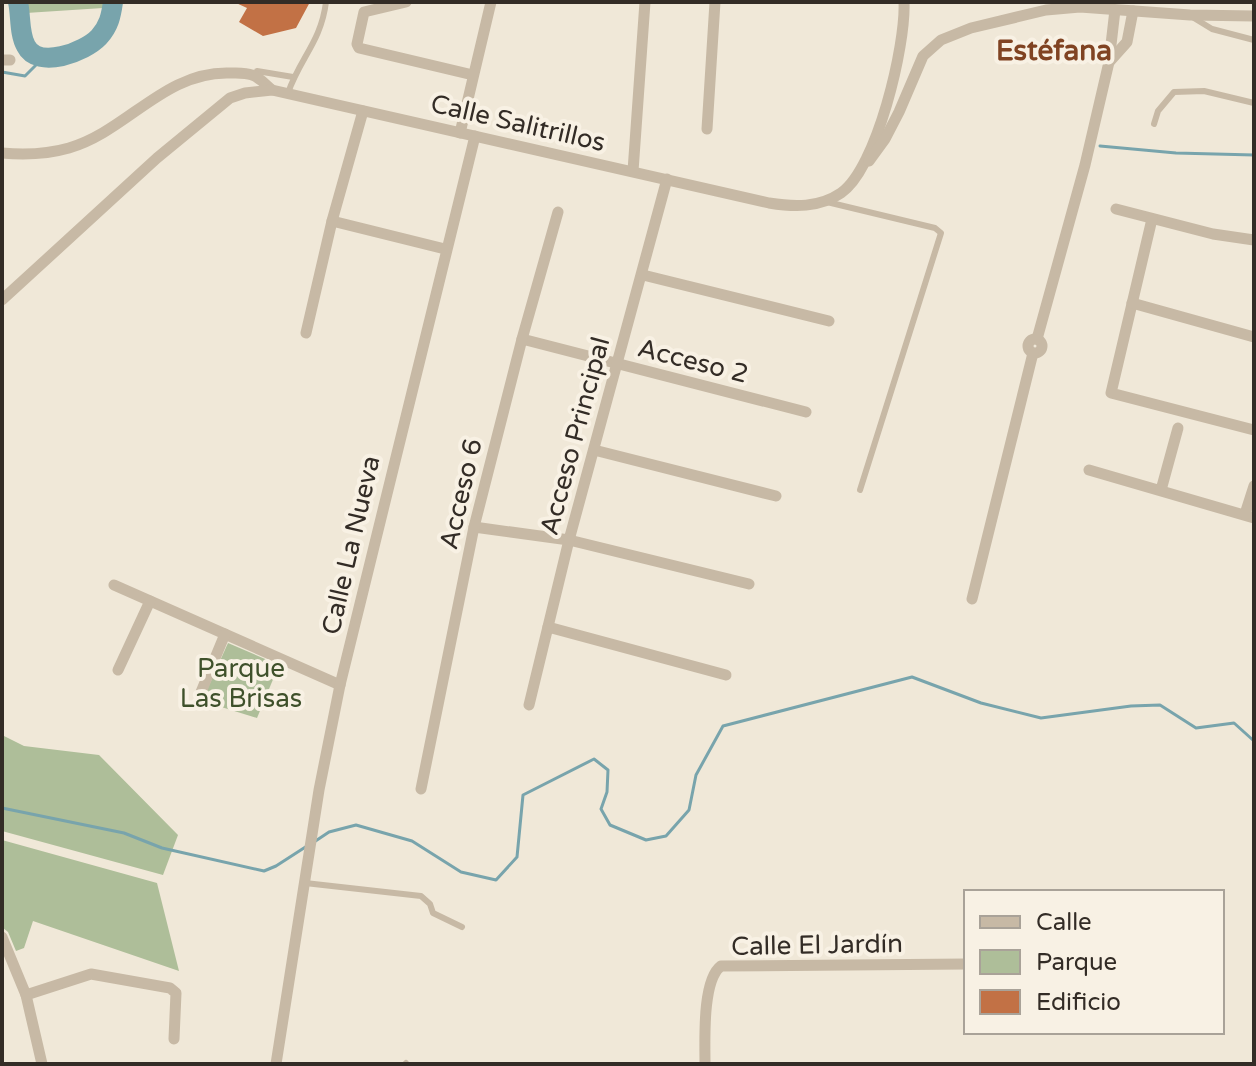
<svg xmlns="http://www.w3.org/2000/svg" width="1256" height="1066" font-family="'Varela Round',sans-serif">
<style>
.green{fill:#aebe99}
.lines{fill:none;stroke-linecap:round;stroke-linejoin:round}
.stream{stroke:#78a4ac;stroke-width:3}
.river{stroke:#78a4ac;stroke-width:20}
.building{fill:#c27145}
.service{stroke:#c7b9a5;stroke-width:6}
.minor{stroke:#c7b9a5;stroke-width:11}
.labels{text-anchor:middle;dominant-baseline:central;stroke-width:8;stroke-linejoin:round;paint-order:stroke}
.street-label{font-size:26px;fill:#332c26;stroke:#f8f1e4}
.park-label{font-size:26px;fill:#3f512b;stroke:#f8f1e4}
.neighbourhood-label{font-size:28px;font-weight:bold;fill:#804322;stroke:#f8f1e4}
</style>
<rect width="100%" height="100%" fill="#f0e8d8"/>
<!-- green -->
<g class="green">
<polygon points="25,2 103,2 103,8 26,13"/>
<polygon points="228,643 279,665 257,718 202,701"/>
<polygon points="2,735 24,746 99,755 178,835 163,875 2,831"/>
<polygon points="2,840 157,883 179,971 33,921 24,948 16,951 8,932 2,927"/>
</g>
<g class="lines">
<!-- stream -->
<g class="stream">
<polyline points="2,72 25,76 42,59"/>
<polyline points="1100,146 1176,153 1254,155"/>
<polyline points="2,808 124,833 162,848 264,871 276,866 307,846"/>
<polyline points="314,842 329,832 356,825 412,841 461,872 496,880 517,857 523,795 594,759 608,770 607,792 601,809 610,825 646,840 666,836 689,810 696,775 723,726 912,677 981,703 1041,718 1131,706 1160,705 1196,728 1234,723 1254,741"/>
</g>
<!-- river -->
<path class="river" d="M18,2C21,15 19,34 26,46C38,70 85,52 99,37C109,26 111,16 113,2"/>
</g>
<!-- building -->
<polygon class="building" points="234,2 310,2 296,28 263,36 239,22 247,8"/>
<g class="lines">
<!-- service -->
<g class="service">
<polyline points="1194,18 1212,29 1254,40"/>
<polyline points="257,71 293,77"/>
<path d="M288,93C300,58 321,42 326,2"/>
<polyline points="1154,124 1158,111 1174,92 1204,91 1254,103"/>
<polyline points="827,202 935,228 941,233 860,490"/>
<polyline points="305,883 421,896 430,904 433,913 462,927"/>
<polyline points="405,1064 406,1063"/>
</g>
<!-- minor -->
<g class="minor">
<polyline points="406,2 364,12 357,44 359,48 473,75"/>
<polyline points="2,60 10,60"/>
<polyline points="1110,61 1127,42 1133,11"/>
<polyline points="707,129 715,2"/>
<polyline points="460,133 491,2"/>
<path d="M2,153C24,155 48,154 69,148C127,131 164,72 228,73C235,73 245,72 252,75C259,77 266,85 272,90L769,203C794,207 819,208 841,193C877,168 906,45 904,2"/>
<polyline points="869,161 885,139 899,112 923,56 941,40 971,28 1046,10 1080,7 1190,15 1254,16"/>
<polyline points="633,171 645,2"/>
<polyline points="1116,209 1213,234 1254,240"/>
<polyline points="1152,219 1111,393 1254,430"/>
<polyline points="332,221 445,249"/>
<polyline points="643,275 829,321"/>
<polyline points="2,300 157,158 230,98 245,93 272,90"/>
<polyline points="1132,303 1254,337"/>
<polyline points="306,333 332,221 363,111"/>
<circle cx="1035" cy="346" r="7"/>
<polyline points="522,339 806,412"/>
<polyline points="1037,339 1085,165 1109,62 1115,10"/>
<polyline points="594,450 776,496"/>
<polyline points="1089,470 1254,518"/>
<polyline points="1161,490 1178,428"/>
<polyline points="1245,514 1254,486"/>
<polyline points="474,527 569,540 749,584"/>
<polyline points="114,585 340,685"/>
<polyline points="972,599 1033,353"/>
<polyline points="548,627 726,675"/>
<polyline points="118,670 150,601"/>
<polyline points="201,692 225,634"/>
<polyline points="529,705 569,540 667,179"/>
<polyline points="421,789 474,527 522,339 558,212"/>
<polyline points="2,937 26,995 42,1064"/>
<polyline points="26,995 91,974 170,988 176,993 174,1039"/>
<polyline points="276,1064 319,790 340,685 475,136"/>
<path d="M705,1064C705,1041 702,980 721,966L966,964"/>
</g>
</g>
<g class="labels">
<!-- street labels -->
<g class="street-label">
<text transform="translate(518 123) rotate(13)">Calle Salitrillos</text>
<text transform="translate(693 361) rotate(14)">Acceso 2</text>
<text transform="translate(575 436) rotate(-75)">Acceso Principal</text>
<text transform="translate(461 494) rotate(-77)">Acceso 6</text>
<text transform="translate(351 545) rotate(-77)">Calle La Nueva</text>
<text transform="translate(817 945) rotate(-1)">Calle El Jardín</text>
</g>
<!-- park labels -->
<g class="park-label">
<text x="241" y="668">Parque<tspan x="241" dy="30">Las Brisas</tspan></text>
</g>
<!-- neighbourhood labels -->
<g class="neighbourhood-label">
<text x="1054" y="51">Estéfana</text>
</g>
</g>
<!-- border -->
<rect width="1256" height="1066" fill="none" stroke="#332c26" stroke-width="8"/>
<!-- legend -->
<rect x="964" y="890" width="260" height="144" fill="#f8f1e4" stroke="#a9a298" stroke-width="2"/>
<rect x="980" y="916" width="40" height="12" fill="#c7b9a5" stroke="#a9a298" stroke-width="2"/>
<text x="1036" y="930" font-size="24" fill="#332c26">Calle</text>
<rect x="980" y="950" width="40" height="24" fill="#aebe99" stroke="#a9a298" stroke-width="2"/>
<text x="1036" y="970" font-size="24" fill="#332c26">Parque</text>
<rect x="980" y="990" width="40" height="24" fill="#c27145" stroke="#a9a298" stroke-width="2"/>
<text x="1036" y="1010" font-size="24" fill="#332c26">Edificio</text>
</svg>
